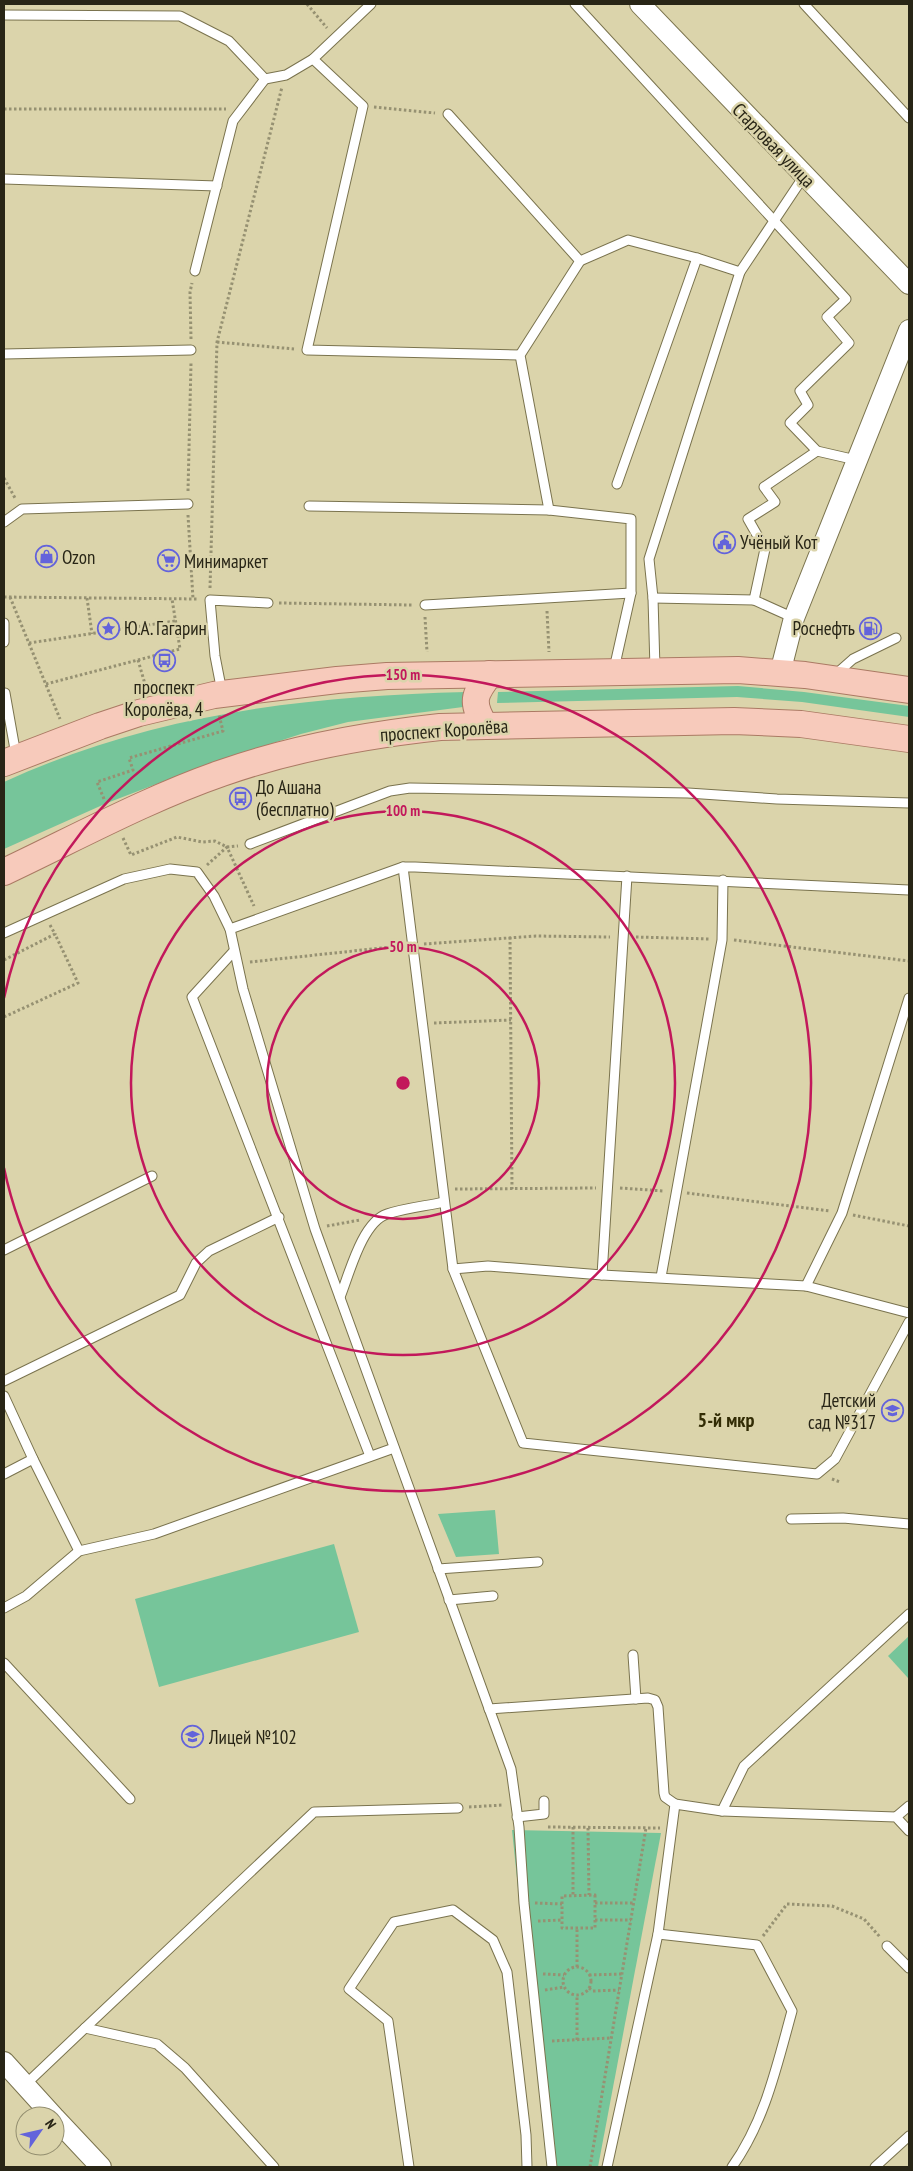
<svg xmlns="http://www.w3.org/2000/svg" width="913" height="2171" font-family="'PT Sans Narrow',sans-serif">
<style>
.green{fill:#76c59a}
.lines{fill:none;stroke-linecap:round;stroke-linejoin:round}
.service-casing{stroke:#7a734e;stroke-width:11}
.tertiary-casing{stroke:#7a734e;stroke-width:22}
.primary-casing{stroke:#ab7a64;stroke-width:28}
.path{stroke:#969172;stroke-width:3;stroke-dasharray:2.5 2.5;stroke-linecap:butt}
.service{stroke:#fff;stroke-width:9}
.tertiary{stroke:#fff;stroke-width:20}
.primary{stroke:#f7cabb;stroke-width:26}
.ring{fill:none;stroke:#c2185b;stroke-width:2.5}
.labels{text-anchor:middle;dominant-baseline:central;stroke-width:5;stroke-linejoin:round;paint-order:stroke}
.street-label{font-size:19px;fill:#282516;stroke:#dbd4ab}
.poi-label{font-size:19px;fill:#282516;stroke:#dbd4ab;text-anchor:start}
.neighbourhood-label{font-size:20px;font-weight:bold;fill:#322c05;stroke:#dbd4ab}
.centre{fill:#c2185b;stroke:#dbd4ab;stroke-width:2.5}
.ring-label{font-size:15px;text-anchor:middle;font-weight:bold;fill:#c2185b;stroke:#dbd4ab;stroke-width:5;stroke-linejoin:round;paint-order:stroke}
</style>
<rect width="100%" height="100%" fill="#dbd4ab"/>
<!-- green -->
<g class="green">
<polygon points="738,686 804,692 909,706 909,717 802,702 737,697 497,703 498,692"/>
<path d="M466,692L463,707L348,722L301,734L214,762L107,803L4,849V782C152,714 305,696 466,692Z"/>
<polygon points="495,1510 499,1554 456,1557 438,1514"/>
<polygon points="334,1544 359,1632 159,1687 135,1599"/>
<polygon points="909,1636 909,1677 908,1678 888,1656"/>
<polygon points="512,1830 661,1833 598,2167 547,2167"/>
</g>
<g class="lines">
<defs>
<g id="service">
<polyline points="575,4 846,299 827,317 849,343 800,391 808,405 790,423 817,451 856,460"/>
<polyline points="804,4 909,118"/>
<polyline points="4,15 180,16 229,41 265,79 286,75 313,59 371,4"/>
<polyline points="313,59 363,106 307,350 520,355"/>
<polyline points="448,114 580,261 628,240 697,258 740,272"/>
<polyline points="4,179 217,186"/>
<polyline points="195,271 233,121 265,79"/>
<polyline points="4,354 191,350"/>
<polyline points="617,484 697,258"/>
<polyline points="309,506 549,510 631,519 631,593 616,660 616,669"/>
<polyline points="549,510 520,355 580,261"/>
<polyline points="4,522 22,509 188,504"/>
<polyline points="653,598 754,600 794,618"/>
<polyline points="754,600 765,549 748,519 775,502 764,487 817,451"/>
<polyline points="425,605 631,593"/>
<polyline points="4,623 4,642"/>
<polyline points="655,669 653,598 649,559 740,272 804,176"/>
<polyline points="836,674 853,659 896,638"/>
<polyline points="222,692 215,656 210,600 268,603"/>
<polyline points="4,694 5,693 16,755"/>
<polyline points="250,844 390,791 410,788 688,793 777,799 909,803"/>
<polyline points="403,867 453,1269 523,1443 817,1474 835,1459 909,1322"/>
<polyline points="230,929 403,867 415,867 909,890"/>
<polyline points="4,933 124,879 170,869 197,872 214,896 230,929 243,989 315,1229 511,1769 519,1827 524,1903 552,2167"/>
<polyline points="234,951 192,997 370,1456"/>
<polyline points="4,1250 152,1176"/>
<polyline points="453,1269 488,1266 602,1275 806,1286 909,1313"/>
<polyline points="602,1275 627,876"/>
<polyline points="661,1277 722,940 723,880"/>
<polyline points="806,1286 842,1213 909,998"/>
<path d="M340,1297C349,1275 362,1222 387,1214C405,1208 426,1206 444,1202"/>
<polyline points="4,1381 180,1295 196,1263 209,1251 279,1217"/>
<polyline points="4,1396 33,1459 79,1551"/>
<polyline points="4,1474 33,1459"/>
<polyline points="791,1519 843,1518 909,1524"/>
<polyline points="438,1569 538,1562"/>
<polyline points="449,1600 493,1596"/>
<polyline points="4,1608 26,1596 79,1551 154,1534 394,1448"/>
<polyline points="633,1655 636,1699"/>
<polyline points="4,1663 130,1799"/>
<polyline points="489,1709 648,1698 655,1700 658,1707 664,1793 665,1797 675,1804"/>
<polyline points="722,1811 744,1766 909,1614"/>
<polyline points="517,1817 544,1814 544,1801"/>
<polyline points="896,1817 909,1806"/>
<path d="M658,1934L757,1945L792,2011C777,2065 765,2121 732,2167"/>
<polyline points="887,1946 909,1968"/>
<polyline points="85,2028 314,1812 458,1808"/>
<polyline points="25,2085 85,2028 157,2044 185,2068 274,2167"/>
<polyline points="409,2167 388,2021 349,1989 394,1922 453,1910 493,1940 507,1972 526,2135 527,2167"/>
<polyline points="607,2167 658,1934 675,1804 722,1811 896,1817 909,1831"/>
<polyline points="875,2167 909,2136"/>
</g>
<g id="tertiary">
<polyline points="640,4 909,284"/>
<polyline points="780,673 794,618 909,330"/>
<polyline points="4,2062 53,2116"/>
<polyline points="55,2118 101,2167"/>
</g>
<g id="primary">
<path d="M485,726C471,703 473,695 490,674"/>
<polyline points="4,763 100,726 139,713 214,695 337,680 387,676 738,670 805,675 909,690"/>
<path d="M4,872C76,838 147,799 222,773C293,748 366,735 440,727L734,721L801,724L909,739"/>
</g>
</defs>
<!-- service casing -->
<use href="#service" class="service-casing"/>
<!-- tertiary casing -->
<use href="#tertiary" class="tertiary-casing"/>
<!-- primary casing -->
<use href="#primary" class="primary-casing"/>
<!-- path -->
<g class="path">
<polyline points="307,4 327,28"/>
<polyline points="374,107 435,113"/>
<polyline points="4,109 226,109"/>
<polyline points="191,339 190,292 192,283"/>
<polyline points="217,342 294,349"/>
<polyline points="4,478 15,498"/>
<polyline points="188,491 191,363"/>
<polyline points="188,515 193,599"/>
<polyline points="210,588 217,342 282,87"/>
<polyline points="4,597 198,599"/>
<polyline points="10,597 60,719"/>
<polyline points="87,598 92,634"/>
<polyline points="279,603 412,605"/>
<polyline points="547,611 549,652"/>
<polyline points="425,617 427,652"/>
<polyline points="29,643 175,621"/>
<polyline points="138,660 147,691"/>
<polyline points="46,684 180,649 172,599"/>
<polyline points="104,799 97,782 133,770 129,758 223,731 219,715"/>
<polyline points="123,838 131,855 177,837 202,842 215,841 227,847 238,846"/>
<polyline points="207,865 227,847 254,906"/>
<polyline points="510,937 512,1189"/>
<polyline points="636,937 710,939"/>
<polyline points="734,940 909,961"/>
<polyline points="424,944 536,936 610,937"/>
<polyline points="4,960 55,934 50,925"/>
<polyline points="250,962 400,946"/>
<polyline points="4,1017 78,983 55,934"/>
<polyline points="434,1023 511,1020"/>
<polyline points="620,1188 664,1191"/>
<polyline points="455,1189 596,1188"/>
<polyline points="687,1193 830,1211"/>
<polyline points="853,1215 909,1226"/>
<polyline points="327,1226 360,1220"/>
<polyline points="832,1479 840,1482"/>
<polyline points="469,1807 503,1805"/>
<polyline points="548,1827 660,1828"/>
<polyline points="573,1827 573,1896"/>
<polyline points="588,1828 589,1895"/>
<polygon points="595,1895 595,1928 562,1928 562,1896"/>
<polyline points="535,1903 562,1904"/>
<polyline points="595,1903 634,1903"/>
<polyline points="595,1920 631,1920"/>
<polyline points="538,1921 562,1920"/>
<polyline points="763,1936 787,1904 832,1906 864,1919 880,1937"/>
<polyline points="577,1967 577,1928"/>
<circle cx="577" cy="1981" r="14"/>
<polyline points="543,1974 564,1975"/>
<polyline points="589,1975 622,1974"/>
<polyline points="589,1988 593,1991 619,1990"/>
<polyline points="545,1990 564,1987"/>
<polyline points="577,2040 577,1995"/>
<polyline points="552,2041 611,2038"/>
<polyline points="590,2167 646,1828"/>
</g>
<!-- service -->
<use href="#service" class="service"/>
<!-- tertiary -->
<use href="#tertiary" class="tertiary"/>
<!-- primary -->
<use href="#primary" class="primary"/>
</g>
<!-- distance rings -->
<g class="ring">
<circle cx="403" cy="1083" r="136"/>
<circle cx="403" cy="1083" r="272"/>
<path d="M4 998A408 408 0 1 1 4 1168"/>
</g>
<!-- icons -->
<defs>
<symbol id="civic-ring" viewBox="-11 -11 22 22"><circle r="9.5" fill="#dbd4ab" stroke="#6363db" stroke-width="1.5"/><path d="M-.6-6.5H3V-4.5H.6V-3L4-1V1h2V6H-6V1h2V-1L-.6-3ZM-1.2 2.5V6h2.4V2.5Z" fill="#6363db"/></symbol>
<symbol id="shop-ring" viewBox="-11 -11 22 22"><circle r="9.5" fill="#dbd4ab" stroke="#6363db" stroke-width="1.5"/><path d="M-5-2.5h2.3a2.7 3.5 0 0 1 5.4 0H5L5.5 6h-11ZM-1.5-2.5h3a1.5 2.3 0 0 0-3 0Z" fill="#6363db"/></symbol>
<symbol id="supermarket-ring" viewBox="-11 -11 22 22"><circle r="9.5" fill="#dbd4ab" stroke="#6363db" stroke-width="1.5"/><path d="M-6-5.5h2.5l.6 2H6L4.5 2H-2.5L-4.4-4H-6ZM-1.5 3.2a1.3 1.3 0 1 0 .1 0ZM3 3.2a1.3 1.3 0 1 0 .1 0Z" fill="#6363db"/></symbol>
<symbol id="sight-ring" viewBox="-11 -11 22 22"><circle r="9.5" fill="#dbd4ab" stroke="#6363db" stroke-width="1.5"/><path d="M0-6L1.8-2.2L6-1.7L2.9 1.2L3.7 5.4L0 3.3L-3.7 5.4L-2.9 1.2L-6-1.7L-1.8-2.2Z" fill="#6363db"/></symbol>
<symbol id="fuel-ring" viewBox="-11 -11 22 22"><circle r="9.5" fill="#dbd4ab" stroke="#6363db" stroke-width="1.5"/><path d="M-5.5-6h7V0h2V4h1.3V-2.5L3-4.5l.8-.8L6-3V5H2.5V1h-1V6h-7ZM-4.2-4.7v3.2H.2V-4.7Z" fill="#6363db"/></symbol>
<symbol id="bus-ring" viewBox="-11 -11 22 22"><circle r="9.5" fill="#dbd4ab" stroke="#6363db" stroke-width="1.5"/><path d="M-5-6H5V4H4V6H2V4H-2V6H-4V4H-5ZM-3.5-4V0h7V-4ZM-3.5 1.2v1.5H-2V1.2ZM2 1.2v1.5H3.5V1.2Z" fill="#6363db"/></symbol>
<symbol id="school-ring" viewBox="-11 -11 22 22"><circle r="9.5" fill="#dbd4ab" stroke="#6363db" stroke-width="1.5"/><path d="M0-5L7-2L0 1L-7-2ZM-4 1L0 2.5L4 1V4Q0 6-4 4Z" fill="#6363db"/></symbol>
</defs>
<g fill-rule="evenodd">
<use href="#civic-ring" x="712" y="530" width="25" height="25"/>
<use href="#shop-ring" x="34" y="544" width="25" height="25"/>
<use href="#supermarket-ring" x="156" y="548" width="25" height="25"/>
<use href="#sight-ring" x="96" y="616" width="25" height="25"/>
<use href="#fuel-ring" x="858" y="616" width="25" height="25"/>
<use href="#bus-ring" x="152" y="648" width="25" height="25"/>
<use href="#bus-ring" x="228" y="786" width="25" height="25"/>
<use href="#school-ring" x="880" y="1398" width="25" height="25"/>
<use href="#school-ring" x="180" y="1724" width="25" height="25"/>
</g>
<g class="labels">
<!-- street labels -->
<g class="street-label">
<text transform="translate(774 145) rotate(46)">Стартовая улица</text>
<text transform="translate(444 730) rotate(-4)">проспект Королёва</text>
</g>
<!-- poi labels -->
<g class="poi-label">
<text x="740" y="542">Учёный Кот</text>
<text x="62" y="557">Ozon</text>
<text x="184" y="561">Минимаркет</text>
<text x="124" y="628">Ю.А. Гагарин</text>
<text x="855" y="628" text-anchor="end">Роснефть</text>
<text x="164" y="687" text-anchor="middle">проспект<tspan x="164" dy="22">Королёва, 4</tspan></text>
<text x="256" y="787">До Ашана<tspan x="256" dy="22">(бесплатно)</tspan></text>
<text x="876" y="1400" text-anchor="end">Детский<tspan x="876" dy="22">сад №317</tspan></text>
<text x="209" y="1737">Лицей №102</text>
</g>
<!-- neighbourhood labels -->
<g class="neighbourhood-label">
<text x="726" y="1420">5-й мкр</text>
</g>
</g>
<circle cx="403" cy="1083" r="8" class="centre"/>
<g class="ring-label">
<text x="403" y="680">150 m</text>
<text x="403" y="816">100 m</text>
<text x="403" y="952">50 m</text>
</g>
<!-- border -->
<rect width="913" height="2171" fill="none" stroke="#282516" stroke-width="10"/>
<!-- north arrow -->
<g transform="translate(40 2131) rotate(56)"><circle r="24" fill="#dbd4ab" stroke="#938e6f"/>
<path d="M0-4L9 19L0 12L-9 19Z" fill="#6363db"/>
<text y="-8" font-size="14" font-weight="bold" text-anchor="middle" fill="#282516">N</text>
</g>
</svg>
